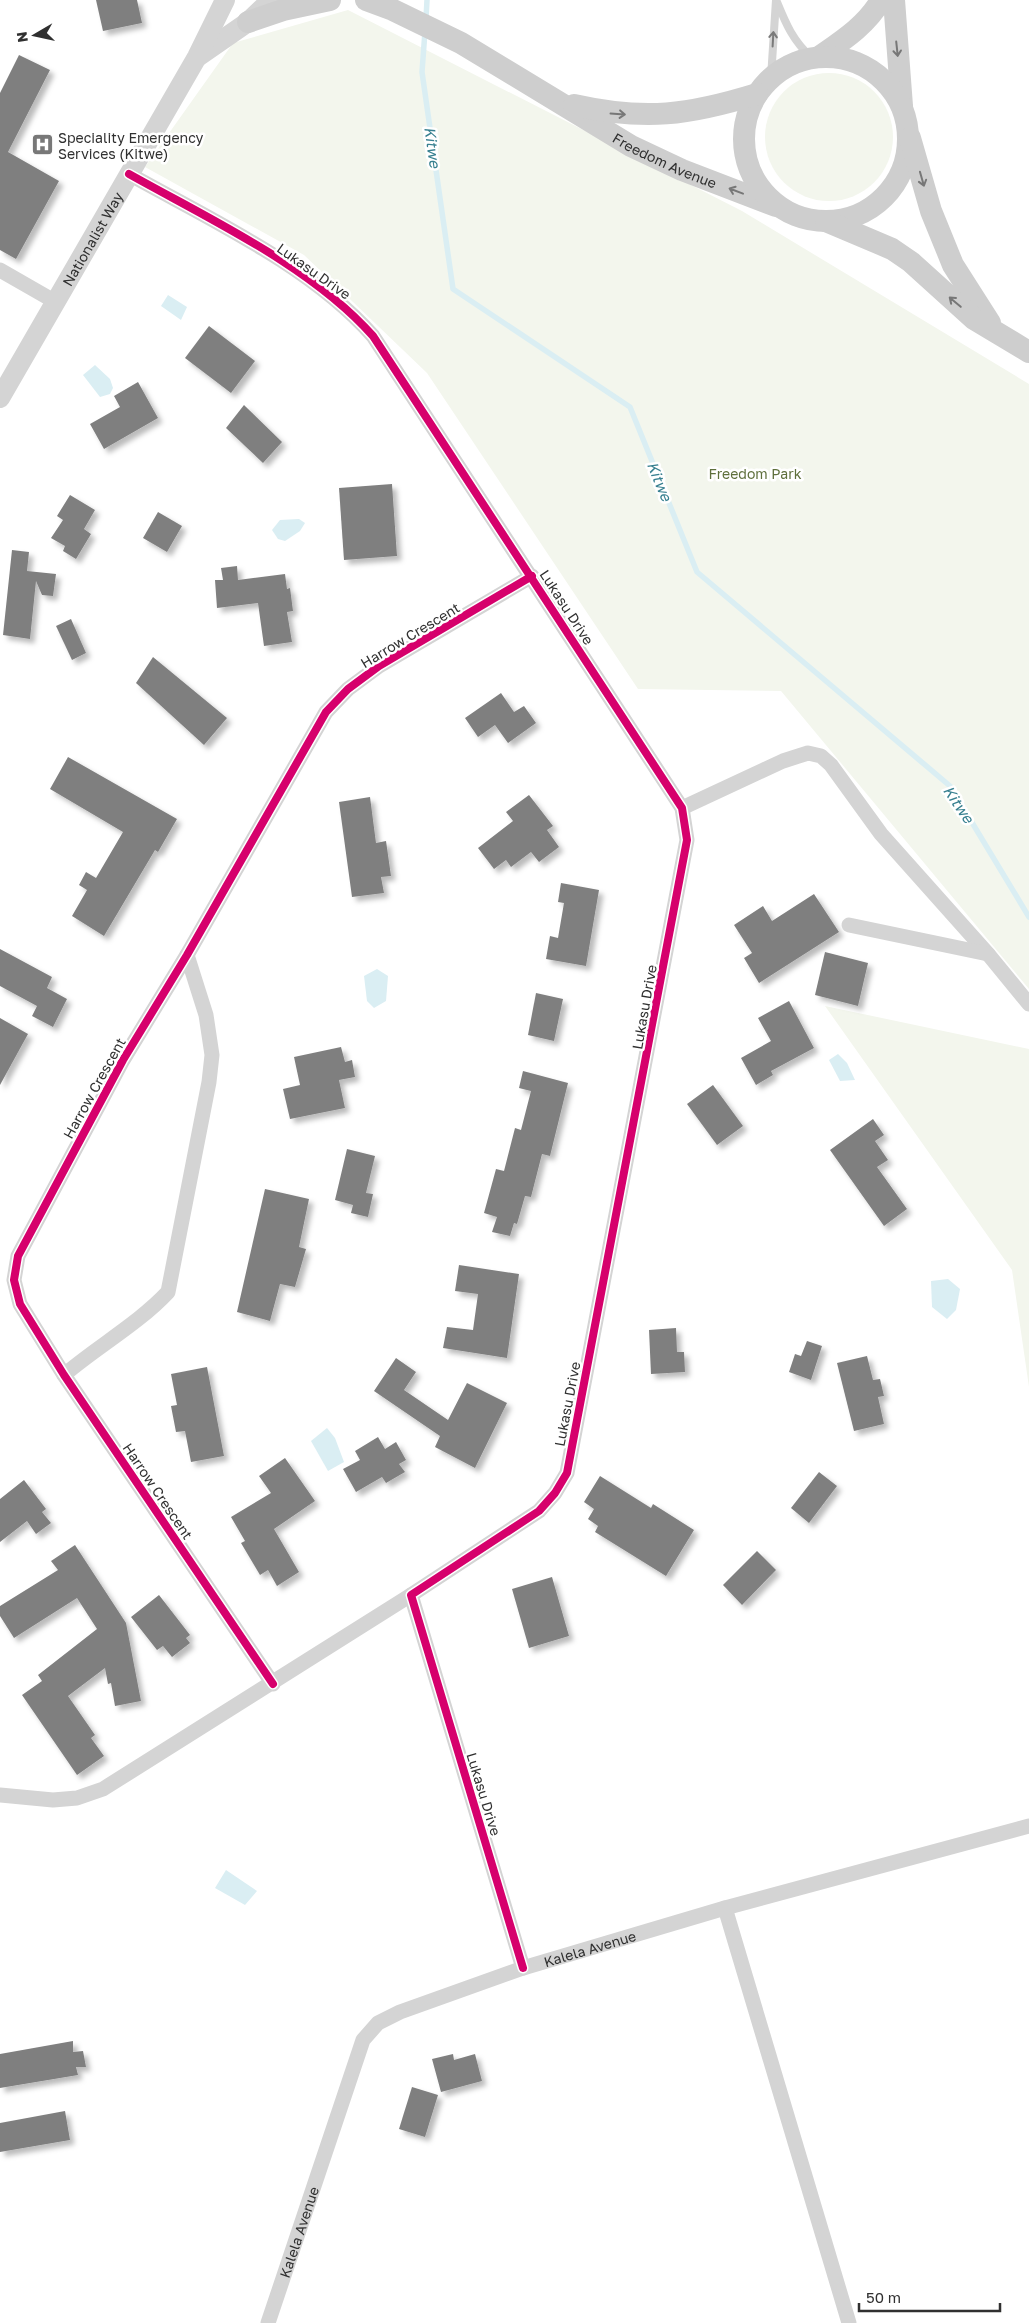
<svg xmlns="http://www.w3.org/2000/svg" width="1029" height="2323" font-family="'Golos Text',sans-serif">
<style>
.green{fill:#f3f6ed}
.water{fill:#daeef3}
.lines{fill:none;stroke-linecap:round;stroke-linejoin:round}
.stream{stroke:#daeef3;stroke-width:5.5}
.building{fill:#7f7f7f;filter:url(#shadow)}
.service{stroke:#d4d4d4;stroke-width:8}
.minor{stroke:#d4d4d4;stroke-width:15}
.tertiary{stroke:#d4d4d4;stroke-width:20}
.secondary{stroke:#cecece;stroke-width:22}
.cycleway-casing{stroke:#fff;stroke-width:11}
.cycleway{stroke:#d6006c;stroke-width:8}
.oneway{stroke:#7a7a7a}
.oneway2{stroke:#777}
.labels{text-anchor:middle;dominant-baseline:central;stroke-width:5;stroke-linejoin:round;paint-order:stroke}
.poi-label{font-size:14px;fill:#303030;stroke:#fff;text-anchor:start}
.street-label{font-size:14px;fill:#303030;stroke:#fff}
.park-label{font-size:14px;fill:#5e6f3b;stroke:#fff}
.water-label{font-size:15px;font-style:italic;fill:#388090;stroke:#fff}
</style>
<defs>
<filter id="shadow"><feDropShadow dx="4.5" dy="4.5" stdDeviation="2.5" flood-color="#0004"/></filter>
</defs>
<rect width="100%" height="100%" fill="#fff"/>
<!-- green -->
<g class="green">
<polygon points="348,10 742,211 1029,384 1029,989 781,691 638,689 427,373 304,255 145,167 233,43"/>
<circle cx="829" cy="137" r="64"/>
<polygon points="825,1006 1029,1049 1029,1387 1012,1270"/>
</g>
<!-- water -->
<g class="water">
<polygon points="168,295 187,307 181,320 161,306"/>
<polygon points="95,365 110,379 113,388 110,394 100,397 83,375"/>
<polygon points="299,519 305,523 300,531 285,541 278,539 272,530 280,520"/>
<polygon points="377,969 388,976 386,1001 374,1008 367,1001 364,976"/>
<polygon points="838,1054 847,1063 855,1080 840,1081 829,1060"/>
<polygon points="948,1279 960,1289 956,1310 947,1319 932,1307 931,1281"/>
<polygon points="327,1428 335,1438 344,1462 328,1471 311,1441"/>
<polygon points="226,1870 257,1891 245,1905 215,1888"/>
</g>
<g class="lines">
<!-- stream -->
<g class="stream">
<polyline points="426,19 427,0"/>
<polyline points="425,31 422,72 453,289 630,407 697,572 950,786 1029,917"/>
</g>
</g>
<!-- building -->
<g class="building">
<polygon points="96,0 137,0 142,23 103,31"/>
<polygon points="19,55 50,70 8,152 59,181 16,259 0,250 0,93"/>
<polygon points="209,326 255,361 231,393 185,358"/>
<polygon points="138,382 158,418 104,449 90,424 120,407 114,396"/>
<polygon points="244,405 282,442 263,463 226,428"/>
<polygon points="392,484 397,556 344,560 339,488"/>
<polygon points="70,495 95,510 84,529 91,534 76,559 63,551 65,546 51,538 63,520 57,516"/>
<polygon points="158,512 182,526 167,552 143,538"/>
<polygon points="12,550 29,552 27,571 56,574 53,596 42,595 36,581 30,639 3,635"/>
<polygon points="237,566 238,580 285,574 287,589 290,588 293,611 287,612 292,642 264,646 258,603 217,608 215,580 223,580 221,568"/>
<polygon points="71,619 86,653 72,660 56,626"/>
<polygon points="153,657 227,718 204,745 136,683"/>
<polygon points="501,693 514,712 524,706 536,723 508,743 495,725 478,737 465,718"/>
<polygon points="68,757 177,819 158,852 155,850 104,936 72,916 87,890 79,885 86,872 96,878 123,832 50,789"/>
<polygon points="529,795 553,826 547,830 559,847 539,862 531,852 511,867 506,860 494,869 478,848 513,821 506,812"/>
<polygon points="370,797 376,843 386,841 391,876 381,877 384,893 352,897 339,802"/>
<polygon points="561,883 599,890 586,966 546,959 550,936 558,938 564,903 558,902"/>
<polygon points="814,894 839,932 759,983 744,958 752,953 734,925 763,906 772,921"/>
<polygon points="0,949 52,977 47,988 67,999 53,1027 32,1016 37,1006 0,986"/>
<polygon points="825,952 868,963 858,1006 815,995"/>
<polygon points="536,993 563,999 554,1041 528,1035"/>
<polygon points="789,1001 814,1048 771,1071 773,1075 756,1085 741,1058 771,1041 758,1018"/>
<polygon points="0,1018 28,1034 0,1085"/>
<polygon points="341,1047 345,1062 352,1060 355,1077 339,1080 345,1108 290,1119 283,1089 300,1085 294,1057"/>
<polygon points="523,1071 568,1083 550,1156 542,1154 531,1197 525,1196 517,1224 514,1223 510,1236 492,1232 497,1217 484,1213 496,1169 504,1171 515,1128 521,1130 531,1091 519,1088"/>
<polygon points="713,1085 743,1126 717,1145 687,1104"/>
<polygon points="873,1119 884,1135 875,1141 888,1160 877,1167 907,1209 884,1226 830,1150"/>
<polygon points="347,1149 375,1156 366,1193 373,1194 368,1217 351,1213 353,1205 335,1200"/>
<polygon points="265,1189 309,1199 299,1247 306,1249 295,1287 280,1284 270,1321 237,1312"/>
<polygon points="459,1265 519,1274 507,1358 443,1348 447,1327 473,1330 478,1294 455,1291"/>
<polygon points="676,1328 677,1352 684,1352 685,1372 651,1374 649,1330"/>
<polygon points="807,1341 822,1346 811,1380 789,1372 795,1354 801,1356"/>
<polygon points="867,1356 873,1380 880,1379 884,1396 878,1397 884,1424 854,1431 837,1363"/>
<polygon points="396,1358 416,1372 404,1390 448,1420 467,1383 507,1403 475,1468 435,1447 440,1436 374,1391"/>
<polygon points="207,1367 224,1456 191,1462 185,1431 176,1432 171,1406 177,1405 171,1374"/>
<polygon points="378,1437 385,1449 396,1442 406,1460 399,1464 405,1472 386,1483 382,1477 356,1492 343,1469 360,1460 355,1451"/>
<polygon points="285,1458 315,1501 274,1529 299,1572 277,1586 268,1570 260,1575 241,1543 245,1541 231,1517 271,1493 259,1476"/>
<polygon points="819,1472 837,1486 809,1523 791,1508"/>
<polygon points="600,1476 651,1508 653,1504 694,1530 666,1576 595,1532 598,1526 588,1519 594,1509 584,1502"/>
<polygon points="24,1480 46,1509 42,1512 51,1523 36,1534 27,1521 0,1542 0,1499"/>
<polygon points="75,1545 126,1623 141,1701 115,1706 111,1683 108,1684 105,1668 68,1696 95,1735 91,1738 104,1756 77,1775 22,1695 42,1681 38,1675 97,1629 77,1598 14,1638 0,1616 0,1606 58,1570 51,1561"/>
<polygon points="757,1551 776,1570 742,1605 723,1585"/>
<polygon points="552,1577 569,1636 529,1648 512,1589"/>
<polygon points="159,1595 190,1635 186,1638 190,1643 172,1657 163,1646 157,1650 131,1617"/>
<polygon points="73,2041 73,2052 83,2051 86,2067 76,2067 78,2075 0,2088 0,2054"/>
<polygon points="453,2054 454,2060 475,2054 482,2081 441,2092 432,2059"/>
<polygon points="412,2087 438,2095 425,2137 399,2129"/>
<polygon points="65,2111 70,2140 0,2152 0,2123"/>
</g>
<g class="lines">
<!-- service -->
<g class="service">
<path d="M777,2C786,24 793,41 812,58"/>
<polyline points="771,78 776,0"/>
</g>
<!-- minor -->
<g class="minor">
<path d="M129,174C211,220 311,266 373,336L682,808L687,840L567,1473L555,1493L539,1511L411,1595L523,1968"/>
<polyline points="0,270 54,301"/>
<polyline points="682,808 783,761 808,753 821,756 831,765 881,834 988,954 1029,1004"/>
<polyline points="849,925 988,954"/>
<path d="M64,1375C98,1346 138,1324 168,1292L209,1082L212,1055L206,1015L187,955"/>
<polyline points="273,1684 64,1375 20,1304 14,1280 18,1256 123,1060 187,955 326,712 348,689 379,666 532,576"/>
<polyline points="0,1795 53,1800 77,1798 103,1789 411,1595"/>
<polyline points="725,1908 849,2323"/>
<path id="s1" d="M268,2323L363,2040L378,2023L400,2012L523,1968L725,1908L1029,1826"/>
</g>
<!-- tertiary -->
<g class="tertiary">
<polyline points="199,56 248,22 271,0"/>
<path id="s2" d="M0,398L197,57L225,0"/>
</g>
<!-- secondary -->
<g class="secondary">
<path id="s3" d="M366,0L393,10L461,43L631,146L682,170L776,206"/>
<polyline points="894,0 902,106"/>
<polyline points="248,22 283,10 330,0"/>
<path d="M819,57C842,41 867,25 881,0"/>
<circle cx="826" cy="139" r="82"/>
<path d="M574,105C645,121 689,115 757,94"/>
<polyline points="910,138 931,211 953,265 990,323"/>
<polyline points="826,221 892,249 911,262 974,319 1029,352"/>
</g>
<defs>
<g id="cycleway">
<path d="M129,174C211,220 311,266 373,336L682,808L687,840L567,1473L555,1493L539,1511L411,1595L523,1968"/>
<polyline points="273,1684 64,1375 20,1304 14,1280 18,1256 123,1060 187,955 326,712 348,689 379,666 532,576"/>
</g>
</defs>
<!-- cycleway casing -->
<use href="#cycleway" class="cycleway-casing"/>
<!-- cycleway -->
<use href="#cycleway" class="cycleway"/>
</g>
<!-- one-way arrows -->
<defs><path id="oneway-shaft" d="M-6 0H5M1.5-3L5.5 0L1.5 3" fill="none" stroke-width="1.6" stroke-linecap="round" stroke-linejoin="round" transform="scale(1.25)"/></defs>
<use class="oneway" href="#oneway-shaft" transform="translate(773 39) rotate(-87)"/>
<g class="oneway2">
<use href="#oneway-shaft" transform="translate(897 49) rotate(84)"/>
<use href="#oneway-shaft" transform="translate(618 114) rotate(4)"/>
<use href="#oneway-shaft" transform="translate(922 179) rotate(74)"/>
<use href="#oneway-shaft" transform="translate(736 191) rotate(-159)"/>
<use href="#oneway-shaft" transform="translate(955 302) rotate(-140)"/>
</g>
<!-- icons -->
<defs>
<symbol id="hospital-square" viewBox="-11 -11 22 22"><rect x="-9" y="-9" width="18" height="18" rx="4" fill="#787878" stroke="#fff"/><path d="M-5-5h3v3.5h4V-5h3V5h-3V1.5h-4V5h-3Z" fill="#fff"/></symbol>
</defs>
<g fill-rule="evenodd">
<use href="#hospital-square" x="30" y="132" width="25" height="25"/>
</g>
<g class="labels">
<!-- poi labels -->
<g class="poi-label">
<text x="58" y="137">Speciality Emergency<tspan x="58" dy="16">Services (Kitwe)</tspan></text>
</g>
<!-- street labels -->
<g class="street-label">
<text stroke="none"><textPath href="#s3" startOffset="340">Freedom Avenue</textPath></text>
<text stroke="none"><textPath href="#s2" startOffset="184">Nationalist Way</textPath></text>
<text transform="translate(314 271) rotate(35)">Lukasu Drive</text>
<text transform="translate(567 607) rotate(57)">Lukasu Drive</text>
<text transform="translate(410 635) rotate(-31)">Harrow Crescent</text>
<text transform="translate(644 1007) rotate(-80)">Lukasu Drive</text>
<text transform="translate(94 1088) rotate(-61)">Harrow Crescent</text>
<text transform="translate(567 1404) rotate(-79)">Lukasu Drive</text>
<text transform="translate(158 1491) rotate(56)">Harrow Crescent</text>
<text transform="translate(484 1794) rotate(73)">Lukasu Drive</text>
<text stroke="none"><textPath href="#s1" startOffset="546">Kalela Avenue</textPath></text>
<text stroke="none"><textPath href="#s1" startOffset="96">Kalela Avenue</textPath></text>
</g>
<!-- park labels -->
<g class="park-label">
<text x="755" y="473">Freedom Park</text>
</g>
<!-- water labels -->
<g class="water-label">
<text transform="translate(433 147) rotate(82)">Kitwe</text>
<text transform="translate(660 481) rotate(68)">Kitwe</text>
<text transform="translate(959 804) rotate(56)">Kitwe</text>
</g>
</g>
<!-- north arrow -->
<g transform="translate(35 35) rotate(261)" stroke="#ffffff" stroke-width="4" paint-order="stroke">
<path d="M0-4L9 19L0 12L-9 19Z" fill="#303030"/>
<text y="-8" font-size="14" font-weight="bold" text-anchor="middle" fill="#303030">N</text>
</g>
<!-- scale -->
<path d="M859 2303v8h141v-8" fill="none" stroke="#303030" stroke-width="2.5"/>
<text x="866" y="2303" font-size="15" fill="#303030" stroke="#ffffff" stroke-width="4" paint-order="stroke">50 m</text>
</svg>
